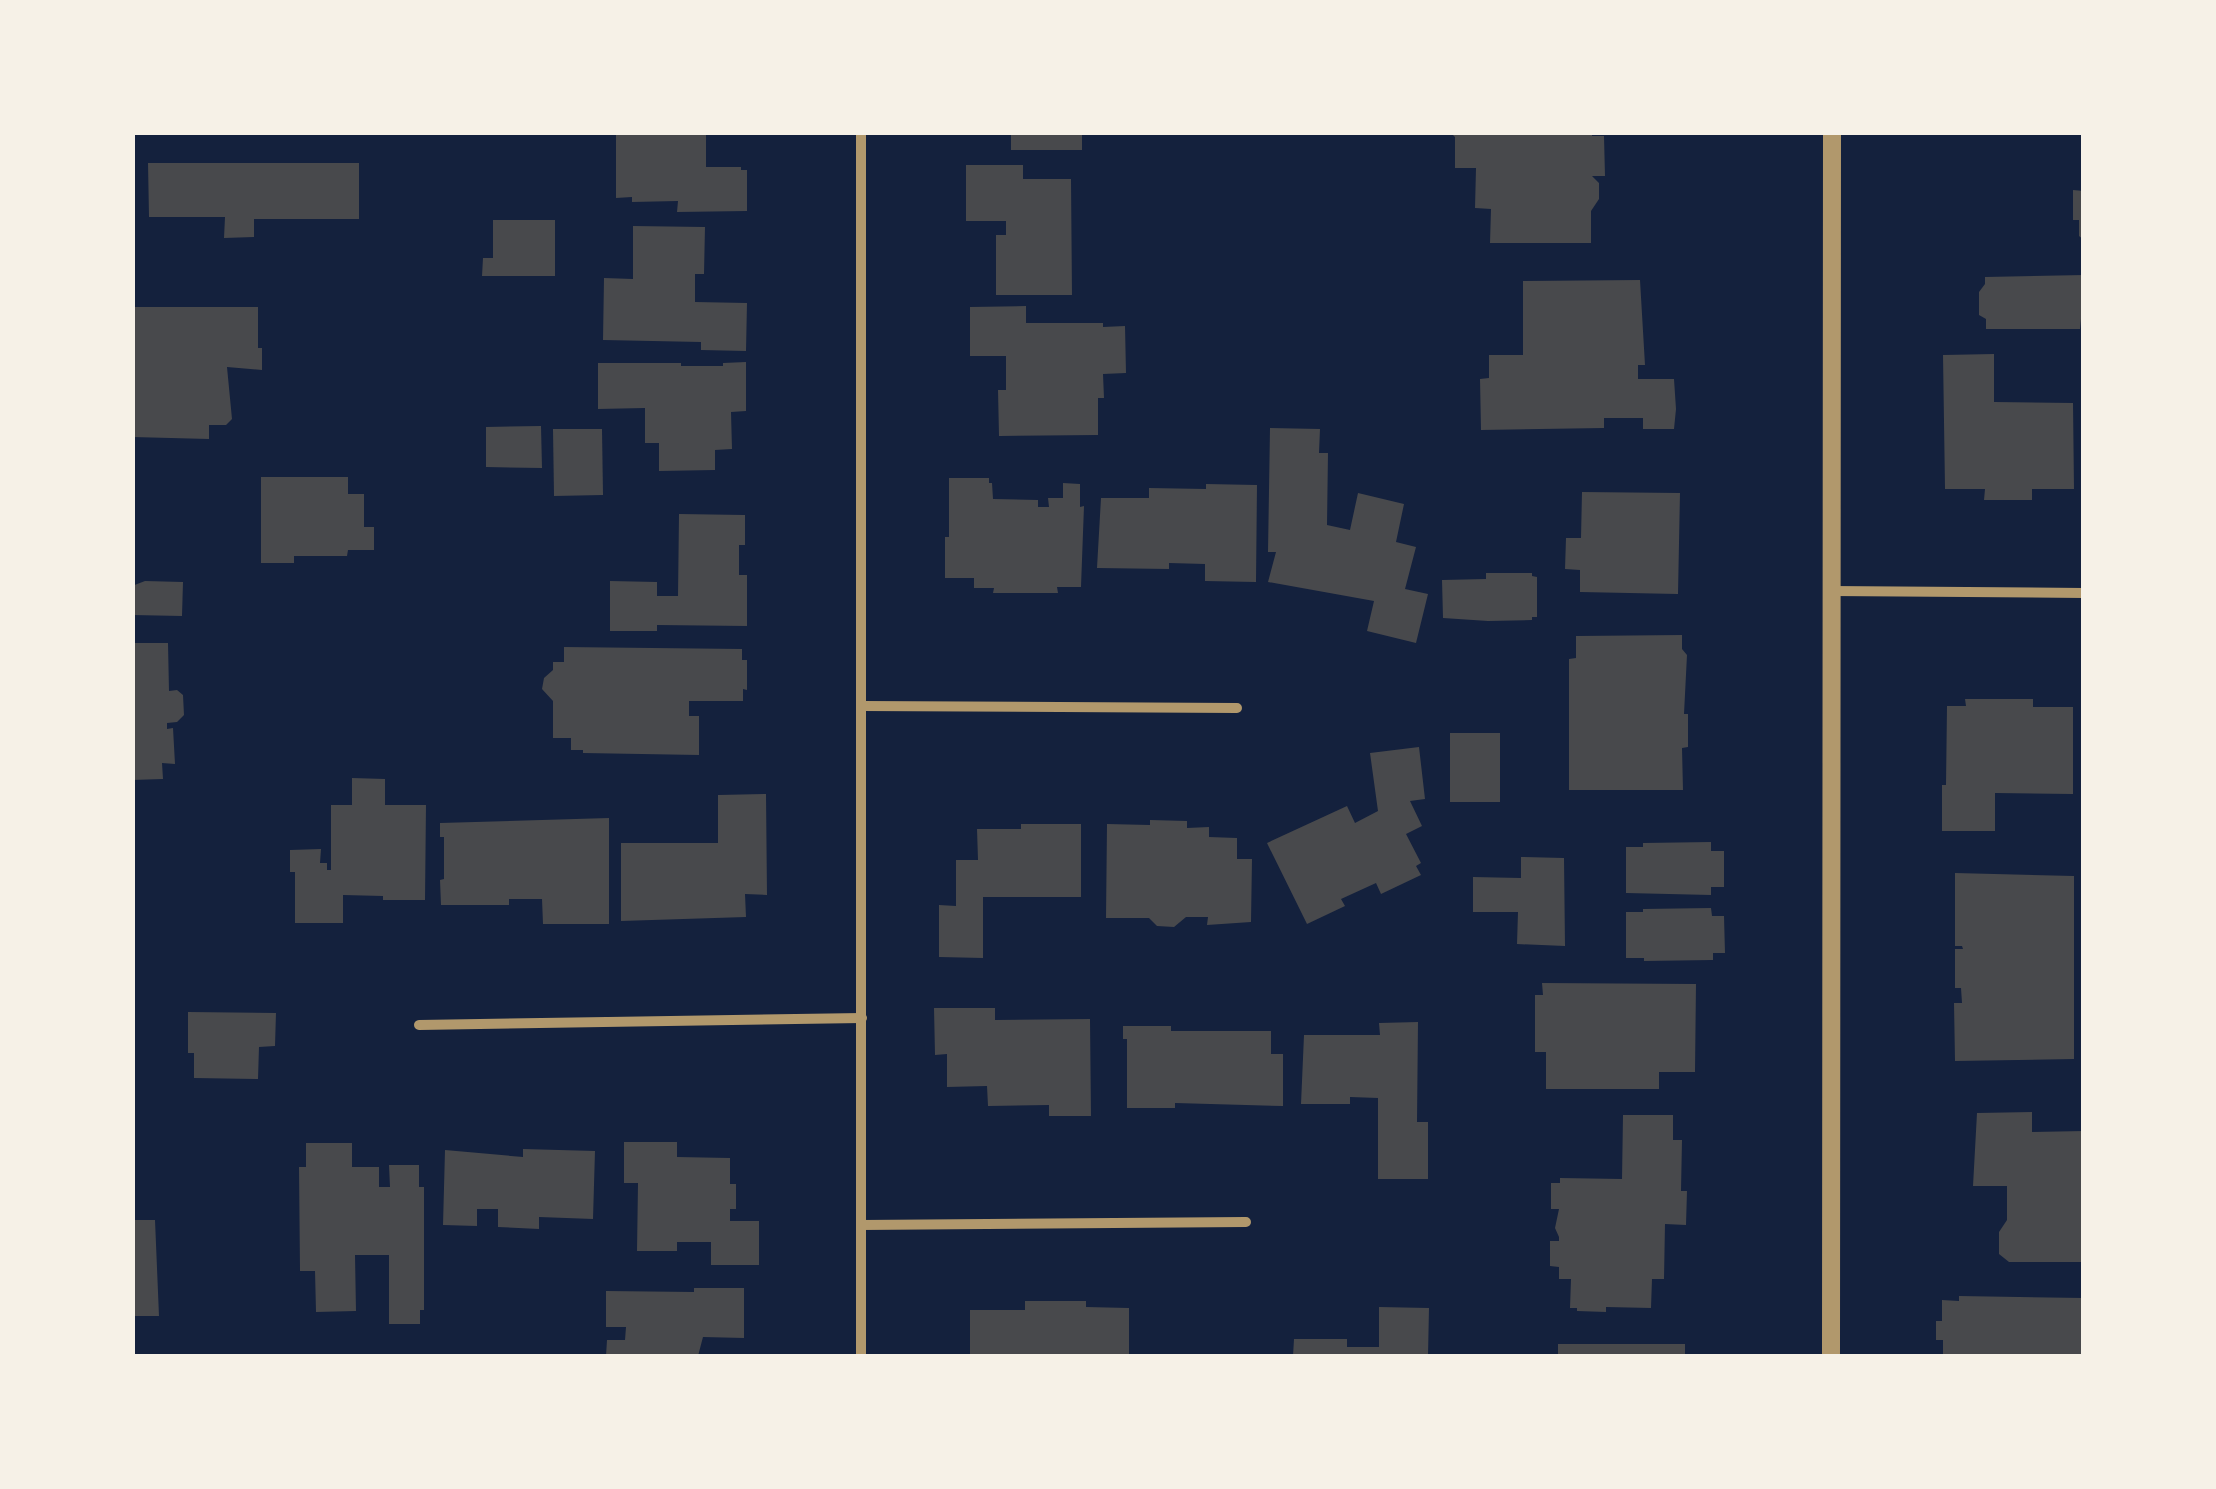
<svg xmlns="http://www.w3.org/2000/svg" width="2216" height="1489" font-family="Arial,sans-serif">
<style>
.building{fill:#48494c}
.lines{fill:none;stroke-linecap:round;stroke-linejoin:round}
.minor{stroke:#b1986c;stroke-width:10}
.tertiary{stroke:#b1986c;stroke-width:18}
</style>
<rect width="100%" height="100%" fill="#14213d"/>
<!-- building -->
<g class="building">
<polygon points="616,132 706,132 706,167 741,167 741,170 747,170 747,211 677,212 678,201 632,202 632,197 616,198"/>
<rect x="1011" y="132" width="71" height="18"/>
<polygon points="1450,132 1592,132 1592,136 1604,136 1605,176 1592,176 1599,183 1599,199 1591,211 1591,243 1490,243 1491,209 1475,208 1476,168 1455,168 1455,137"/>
<polygon points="148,163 359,163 359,219 254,219 254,237 224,238 225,217 149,217"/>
<polygon points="966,165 1023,165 1023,179 1071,179 1072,295 996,295 996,235 1006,235 1006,221 966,221"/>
<polygon points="2073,190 2084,191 2084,240 2079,236 2079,220 2073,220"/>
<polygon points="493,220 555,220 555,276 482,276 483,258 493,258"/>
<polygon points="633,226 705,227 704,274 695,274 695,302 747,303 746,351 701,350 701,342 603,340 604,278 633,279"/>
<polygon points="2084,275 2084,319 2081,319 2080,329 1986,329 1986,319 1979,315 1979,292 1985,284 1985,277"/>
<polygon points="1640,280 1645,365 1638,365 1638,379 1674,379 1676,409 1674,429 1643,429 1643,418 1604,418 1604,428 1481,430 1480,379 1489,378 1489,355 1523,355 1523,281"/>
<polygon points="1026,306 1026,323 1103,323 1103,327 1125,326 1126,373 1103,374 1104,398 1098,398 1098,435 999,436 998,390 1006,390 1006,356 970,356 970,307"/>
<polygon points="132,307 258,307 258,348 262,348 262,370 227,367 232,419 226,425 209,425 209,439 132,437"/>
<polygon points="1994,354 1994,402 2073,403 2074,489 2032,489 2032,500 1984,500 1985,489 1945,489 1943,355"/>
<polygon points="746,362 746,411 731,412 732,449 715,450 715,470 659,471 659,443 645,443 645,408 598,409 598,363 681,363 681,366 723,366 723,363"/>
<polygon points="541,426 542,468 486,467 486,427"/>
<polygon points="1270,428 1320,429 1319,453 1328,453 1327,525 1350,530 1358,493 1404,504 1396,542 1416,547 1405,589 1428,594 1416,643 1367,631 1374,601 1268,582 1276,552 1268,552"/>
<polygon points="553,429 602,429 603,495 554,496"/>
<polygon points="261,477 348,477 348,494 364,494 364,527 374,527 374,550 348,550 347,556 294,556 294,563 261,563"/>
<polygon points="949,478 989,478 989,483 992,483 993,499 1038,500 1038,507 1049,507 1048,498 1063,498 1063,483 1080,484 1080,507 1084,506 1081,587 1057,587 1058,593 993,593 994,588 974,588 974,578 945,578 945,537 949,537"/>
<polygon points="1206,484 1257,485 1256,582 1205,581 1205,564 1169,563 1169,569 1097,568 1101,498 1149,498 1149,488 1206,489"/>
<polygon points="1582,492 1680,493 1678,594 1580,592 1580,570 1565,569 1566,538 1581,538"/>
<polygon points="679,514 745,515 745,545 739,545 739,575 747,575 747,626 657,625 657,631 610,631 610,581 657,582 657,596 678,596"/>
<polygon points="1486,573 1532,573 1532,576 1537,577 1537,617 1532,617 1532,620 1488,621 1443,618 1442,580 1486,579"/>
<polygon points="145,581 183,582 182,616 132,615 132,586"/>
<polygon points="1682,635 1682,649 1687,655 1684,714 1688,714 1688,747 1682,748 1683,790 1569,790 1569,659 1576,658 1576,636"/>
<polygon points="132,643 168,643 169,691 177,690 183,695 184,715 177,722 167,723 167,729 173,728 175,764 162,763 163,779 132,780"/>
<polygon points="564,647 742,649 742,660 747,660 747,690 743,689 743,701 689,701 689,716 699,716 699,755 583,753 583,750 571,750 571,738 553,738 553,701 542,689 544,678 553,670 553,662 564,662"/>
<polygon points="1965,699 2033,699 2033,707 2073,707 2073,794 1995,793 1995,831 1942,831 1942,785 1946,785 1947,706 1966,706"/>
<rect x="1450" y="733" width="50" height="69"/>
<polygon points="1419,747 1425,799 1410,801 1422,826 1406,834 1421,863 1416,866 1421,875 1381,894 1376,883 1341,899 1345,906 1307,924 1267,843 1347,806 1355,823 1378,811 1370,753"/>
<polygon points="352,778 385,779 385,805 426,805 425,900 383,900 383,896 343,895 343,923 295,923 295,872 290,872 290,850 321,849 320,863 327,863 327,870 331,870 331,805 352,805"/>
<polygon points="766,794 767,895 745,894 746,917 621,921 621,843 718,843 718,795"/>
<polygon points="609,818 609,924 543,924 542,899 509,899 509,905 441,905 440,880 444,879 444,837 440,837 440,823"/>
<polygon points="1150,820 1187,821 1187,828 1209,827 1209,837 1237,838 1237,859 1252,859 1251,922 1207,925 1208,917 1186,917 1174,927 1157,926 1149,918 1106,918 1107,824 1150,825"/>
<polygon points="1021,824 1081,824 1081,897 983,897 983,958 939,957 939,905 956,906 956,860 978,860 977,829 1021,829"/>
<polygon points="1711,842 1711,851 1724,851 1724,887 1711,887 1711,895 1626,893 1626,847 1643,847 1643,843"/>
<polygon points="1521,857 1564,858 1565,946 1517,944 1518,912 1473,912 1473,877 1521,878"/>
<polygon points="1955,873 2074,876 2074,1059 1955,1061 1954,1003 1962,1003 1961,988 1955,988 1955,949 1963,949 1962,946 1955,946"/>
<polygon points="1711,908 1712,916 1724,916 1725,953 1713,953 1713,960 1644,961 1644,958 1626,958 1626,912 1643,912 1643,909"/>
<polygon points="1542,983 1696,984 1695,1072 1659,1072 1659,1089 1546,1089 1546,1052 1535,1052 1535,995 1543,995"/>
<polygon points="934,1008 995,1008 995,1020 1090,1019 1091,1116 1049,1116 1049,1105 988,1106 987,1086 947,1087 947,1054 935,1055"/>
<polygon points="188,1012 276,1013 275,1046 259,1047 258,1079 194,1078 194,1053 188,1053"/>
<polygon points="1418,1022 1417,1122 1428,1122 1428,1179 1378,1179 1378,1098 1350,1097 1350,1104 1301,1104 1304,1035 1380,1035 1379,1023"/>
<polygon points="1123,1026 1171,1026 1171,1031 1271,1031 1271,1054 1283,1054 1283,1106 1175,1103 1175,1108 1127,1108 1127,1039 1123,1039"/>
<polygon points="2032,1112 2032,1132 2084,1131 2084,1262 2009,1262 1999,1254 1999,1232 2007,1220 2007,1186 1973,1186 1977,1113"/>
<polygon points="1623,1115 1673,1115 1673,1140 1682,1140 1681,1191 1687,1191 1686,1225 1665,1224 1664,1279 1652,1279 1651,1308 1606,1307 1606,1312 1577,1311 1577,1308 1570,1308 1571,1279 1559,1279 1559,1267 1550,1266 1550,1241 1559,1241 1559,1237 1555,1228 1559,1209 1551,1209 1551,1183 1560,1183 1560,1178 1622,1179"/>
<polygon points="624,1142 677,1142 677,1157 730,1158 730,1184 736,1184 736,1209 730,1209 730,1221 759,1221 759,1265 711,1265 711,1242 677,1242 677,1251 637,1251 638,1183 624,1183"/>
<polygon points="306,1143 352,1143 352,1167 379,1167 379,1187 390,1187 389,1165 419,1165 419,1187 424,1187 424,1310 420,1310 420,1324 389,1324 389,1255 355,1255 356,1311 316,1312 315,1271 300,1271 299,1167 306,1167"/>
<polygon points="523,1149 595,1151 593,1219 539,1217 539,1229 498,1227 498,1209 477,1209 477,1226 443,1225 445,1150 523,1157"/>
<polygon points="132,1220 155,1220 159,1316 132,1316"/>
<polygon points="694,1288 744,1288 744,1338 703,1337 698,1356 606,1356 607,1340 625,1340 626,1327 606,1327 606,1291 694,1292"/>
<polygon points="1959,1296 2084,1298 2084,1356 1943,1356 1943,1340 1936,1340 1936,1321 1942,1321 1942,1300 1959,1301"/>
<polygon points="1025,1301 1086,1301 1086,1307 1129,1308 1129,1356 970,1356 970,1310 1025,1310"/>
<polygon points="1379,1307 1429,1308 1428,1356 1293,1356 1294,1339 1347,1339 1347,1347 1379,1347"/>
<rect x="1558" y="1344" width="127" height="12"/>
</g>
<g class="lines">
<!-- minor -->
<g class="minor">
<polyline points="1831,591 2084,593"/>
<polyline points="862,706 1237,708"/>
<polyline points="419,1025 862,1018"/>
<polyline points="861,1225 1246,1222"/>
<polyline points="861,1356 861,132"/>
</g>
<!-- tertiary -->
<polyline class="tertiary" points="1831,1356 1832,132"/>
</g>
<!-- border -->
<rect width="2216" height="1489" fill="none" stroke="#f6f1e7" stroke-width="270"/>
</svg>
